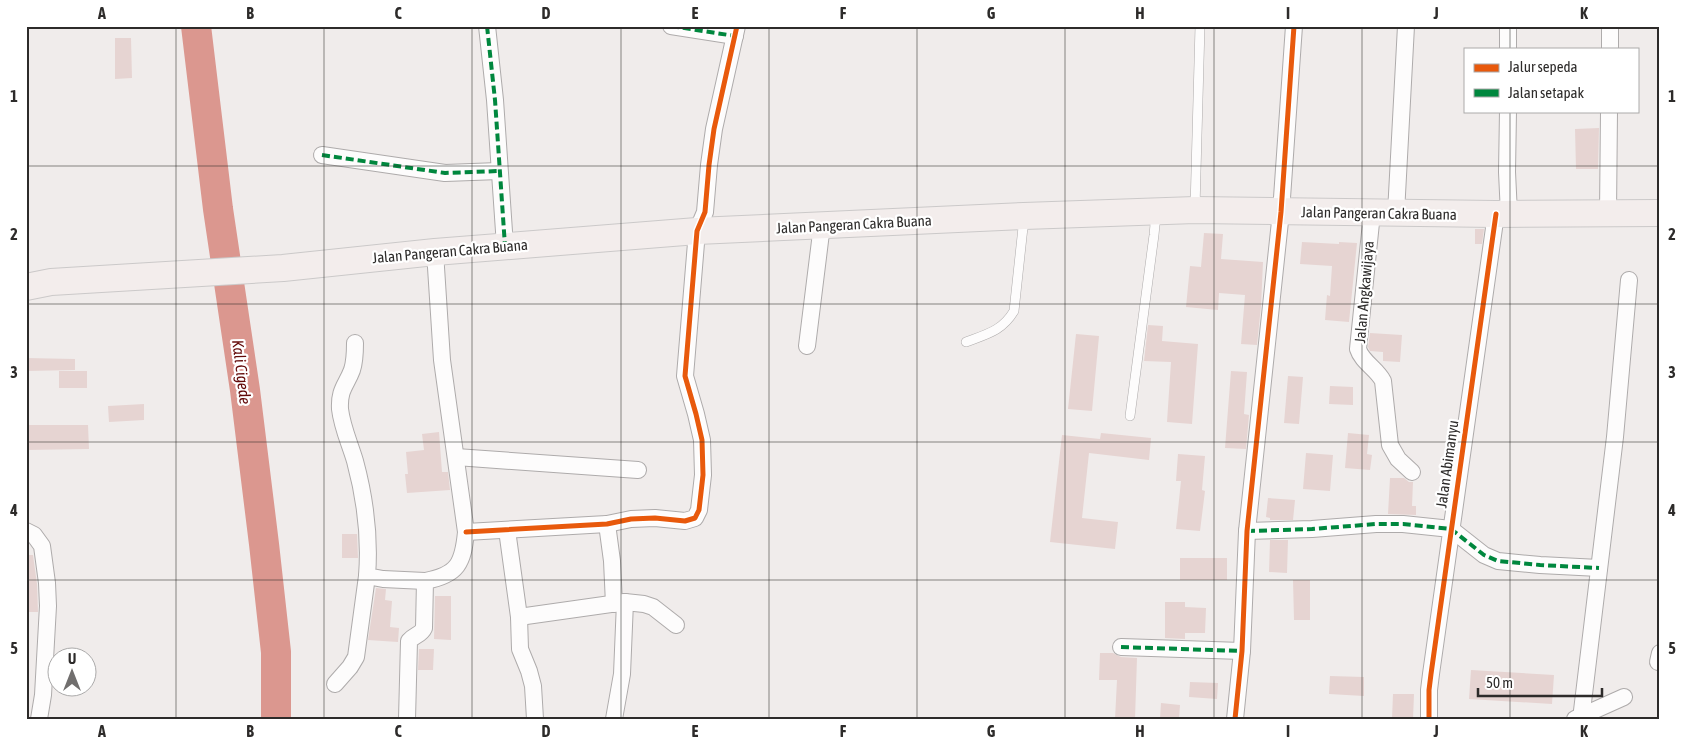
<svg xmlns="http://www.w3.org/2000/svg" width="1686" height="745" font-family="'Asap Condensed',sans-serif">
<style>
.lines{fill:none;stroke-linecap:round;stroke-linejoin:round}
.river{stroke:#db978f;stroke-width:30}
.building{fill:#e6d4d2}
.service-casing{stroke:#aeabab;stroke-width:10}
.minor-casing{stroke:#aeabab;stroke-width:18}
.primary-casing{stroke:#cbc9c9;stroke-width:28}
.service{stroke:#fdfcfc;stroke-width:9}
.minor{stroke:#fdfcfc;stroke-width:16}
.primary{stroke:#f3edec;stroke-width:26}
.quiet{stroke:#00873e;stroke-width:4;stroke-dasharray:8 4;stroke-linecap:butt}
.cycleway-casing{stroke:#fff;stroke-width:8}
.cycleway{stroke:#e8590c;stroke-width:5}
.grid{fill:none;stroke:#2d2b2a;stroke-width:1;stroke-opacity:0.55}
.labels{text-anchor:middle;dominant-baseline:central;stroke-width:4.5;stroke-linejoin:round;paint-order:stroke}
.street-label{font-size:15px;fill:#2d2b2a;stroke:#fff}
.water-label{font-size:16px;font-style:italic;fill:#630908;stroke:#fff}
.neatline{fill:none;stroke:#2d2b2a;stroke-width:2}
.grid-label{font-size:16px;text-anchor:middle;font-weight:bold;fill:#2d2b2a}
</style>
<rect width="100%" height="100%" fill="#f0eceb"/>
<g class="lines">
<!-- river -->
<polyline class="river" points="196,26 218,209 245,390 264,544 276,652 276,719"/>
</g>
<!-- building -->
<g class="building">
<polygon points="115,38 131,38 132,78 115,79"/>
<polygon points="1599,128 1598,169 1576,169 1575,129"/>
<polygon points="1475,229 1484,229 1482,244 1475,244"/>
<polygon points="1204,233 1223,234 1221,259 1263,262 1261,306 1257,345 1241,344 1245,295 1219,293 1218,310 1186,307 1190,266 1201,267"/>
<polygon points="1302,242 1339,244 1339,242 1357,243 1349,322 1325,320 1327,295 1330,296 1332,266 1300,264"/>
<polygon points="1148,325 1163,326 1162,341 1198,344 1192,424 1167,422 1171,362 1144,361"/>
<polygon points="1370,333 1402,335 1400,362 1383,361 1383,352 1370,351 1368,347"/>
<polygon points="1076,334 1099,336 1092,411 1068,409"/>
<polygon points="26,358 75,359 75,370 26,371"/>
<rect x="59" y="371" width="28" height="17"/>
<polygon points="1231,371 1247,372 1244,414 1249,415 1246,449 1225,448"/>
<polygon points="1288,376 1303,377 1299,424 1284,423"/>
<polygon points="1330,386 1353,387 1353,405 1329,404"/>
<polygon points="144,404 144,420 109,422 108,406"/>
<polygon points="26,425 88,425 89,449 26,450"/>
<polygon points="439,432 442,472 448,472 450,490 407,493 405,474 408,474 406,452 424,450 422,434"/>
<polygon points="1101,433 1151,438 1149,460 1089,453 1082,518 1118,522 1115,549 1050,542 1062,435 1100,439"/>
<polygon points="1348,433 1369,435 1367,454 1372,455 1370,470 1345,468"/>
<polygon points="1306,453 1333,455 1330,491 1303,489"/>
<polygon points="1178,454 1205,456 1202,490 1205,491 1200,531 1176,529 1181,481 1176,481"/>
<polygon points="1390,478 1404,478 1409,482 1413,482 1412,506 1416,506 1416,515 1388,514"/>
<polygon points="1268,498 1295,500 1293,520 1270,520 1270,518 1266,517"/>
<polygon points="342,534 357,534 358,558 342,558"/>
<polygon points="1270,540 1288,540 1287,573 1269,572"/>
<polygon points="26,555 33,555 37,584 38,612 26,612"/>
<rect x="1180" y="558" width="47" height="22"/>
<polygon points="1293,580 1310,580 1310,620 1294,620"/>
<polygon points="376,588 386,589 385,600 392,601 390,627 399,628 398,642 368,640"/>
<polygon points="435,596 451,596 451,640 434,639"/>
<polygon points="1165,602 1185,602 1185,607 1206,608 1205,633 1185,633 1185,639 1165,638"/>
<polygon points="419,649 434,649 433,670 418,670"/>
<polygon points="1100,653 1113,653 1121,657 1137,658 1135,719 1115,719 1117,680 1099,680"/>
<polygon points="1471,670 1554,675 1552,704 1469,699"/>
<polygon points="1330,676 1364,677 1364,696 1329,694"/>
<polygon points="1190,682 1218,683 1217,699 1189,697"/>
<polygon points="1393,694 1414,694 1413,719 1392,719"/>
<polygon points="1161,703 1180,705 1179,719 1160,719"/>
</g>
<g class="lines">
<defs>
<g id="service">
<polyline points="1195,208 1200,26"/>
<path d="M966,342C987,334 1002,331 1014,311L1024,218"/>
<polyline points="1130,416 1154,235 1156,214"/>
</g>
<g id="minor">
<polyline points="487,26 495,100 505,246"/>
<polyline points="671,26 735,36"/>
<polyline points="1508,49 1508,26"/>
<polyline points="1610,49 1610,26"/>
<polyline points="1508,111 1507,172 1509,214"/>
<polyline points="322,155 445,173 499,171"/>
<path d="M1372,213L1358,349C1362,362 1377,369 1383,381L1390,445L1398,459L1412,472"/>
<polyline points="1396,213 1406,26"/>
<polyline points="1608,213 1609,111"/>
<path d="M355,343C355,352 355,361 352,370C346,386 339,389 340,409C342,427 350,444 355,461C365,498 370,538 367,576L383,579L425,581"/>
<polyline points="807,346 822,225"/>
<polyline points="456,457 638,470"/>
<polyline points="607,524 612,561 614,604"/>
<polyline points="507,530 519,617 520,649 529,671 533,686 535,719"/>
<polyline points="26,531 34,535 42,546 47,583 48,606 43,695 39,719"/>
<polyline points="1247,531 1312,529 1376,524 1403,524 1451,529 1484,555 1498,561 1540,565 1599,568"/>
<polyline points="466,532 607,524 631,519 655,518 685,521 695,518 699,510 703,475 702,440 696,414 685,376 697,231 705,212 709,165 714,129 737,26"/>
<polyline points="519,617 625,602 644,604 653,607 676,625"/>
<polyline points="1121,647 1242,651"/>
<polyline points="1658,662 1660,653"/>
<polyline points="335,684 350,667 356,657 367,576"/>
<path d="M407,719L409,641C414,635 421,635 424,628L425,581C458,575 463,563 466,532L442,360L435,252"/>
<polyline points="614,719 622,674 625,602"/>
<polyline points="1235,719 1242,651 1247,531 1281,212 1294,26"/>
<polyline points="1429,719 1429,690 1431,674 1496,214"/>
<polyline points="1575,719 1624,697"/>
<polyline points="1581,719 1615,437 1629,280"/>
</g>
<polyline id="primary" points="26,287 51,282 283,268 435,252 697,231 1024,216 1195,210 1495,214 1660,213"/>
</defs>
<!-- service casing -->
<use href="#service" class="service-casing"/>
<!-- minor casing -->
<use href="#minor" class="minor-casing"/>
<!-- primary casing -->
<use href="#primary" class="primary-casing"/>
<!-- service -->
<use href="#service" class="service"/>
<!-- minor -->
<use href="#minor" class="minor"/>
<!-- primary -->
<use href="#primary" class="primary"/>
<!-- quiet -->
<g class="quiet">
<polyline points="487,26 495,100 505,246"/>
<polyline points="671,26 735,36"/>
<polyline points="322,155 445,173 499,171"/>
<polyline points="1247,531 1312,529 1376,524 1403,524 1451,529 1484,555 1498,561 1540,565 1599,568"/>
<polyline points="1121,647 1242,651"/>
</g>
<defs>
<g id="cycleway">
<polyline points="466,532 607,524 631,519 655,518 685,521 695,518 699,510 703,475 702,440 696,414 685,376 697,231 705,212 709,165 714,129 737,26"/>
<polyline points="1235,719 1242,651 1247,531 1281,212 1294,26"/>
<polyline points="1429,719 1429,690 1431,674 1496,214"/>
</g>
</defs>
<!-- cycleway casing -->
<use href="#cycleway" class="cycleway-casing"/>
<!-- cycleway -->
<use href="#cycleway" class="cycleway"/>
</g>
<!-- grid -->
<path class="grid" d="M176,26V719M324,26V719M472,26V719M621,26V719M769,26V719M917,26V719M1065,26V719M1214,26V719M1362,26V719M1510,26V49M1510,111V719M26,166H1660M26,304H1660M26,442H1660M26,580H1660"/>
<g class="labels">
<!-- street labels -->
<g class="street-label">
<text transform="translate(1379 213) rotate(1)">Jalan Pangeran Cakra Buana</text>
<text transform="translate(854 224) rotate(-3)">Jalan Pangeran Cakra Buana</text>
<text transform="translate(450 251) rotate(-5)">Jalan Pangeran Cakra Buana</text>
<text transform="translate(1364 292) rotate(-85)">Jalan Angkawijaya</text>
<text transform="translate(1447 464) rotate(-82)">Jalan Abimanyu</text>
</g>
<!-- water labels -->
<g class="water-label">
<text transform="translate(242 372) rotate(83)">Kali Cigede</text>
</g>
</g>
<!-- border -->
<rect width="1686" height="745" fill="none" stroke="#ffffff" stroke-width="55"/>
<!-- legend -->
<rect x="1464" y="48" width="175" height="65" fill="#ffffff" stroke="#abaaaa"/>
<rect x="1474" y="64" width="25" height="8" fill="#e8590c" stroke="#abaaaa"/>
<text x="1508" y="72" font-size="15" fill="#2d2b2a">Jalur sepeda</text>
<rect x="1474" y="89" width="25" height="8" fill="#00873e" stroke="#abaaaa"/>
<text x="1508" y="98" font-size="15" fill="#2d2b2a">Jalan setapak</text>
<!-- north arrow -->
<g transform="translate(72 672)"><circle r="24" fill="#ffffff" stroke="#abaaaa"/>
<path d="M0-4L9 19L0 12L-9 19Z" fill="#716f6e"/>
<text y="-8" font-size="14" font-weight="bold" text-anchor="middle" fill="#2d2b2a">U</text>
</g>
<!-- scale -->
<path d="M1478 688v8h124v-8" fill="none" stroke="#2d2b2a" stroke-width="2.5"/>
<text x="1486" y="688" font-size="15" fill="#2d2b2a" stroke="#ffffff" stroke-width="4" paint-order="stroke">50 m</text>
<rect x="28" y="28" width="1630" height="690" class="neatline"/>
<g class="grid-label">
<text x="102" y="19">A</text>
<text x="250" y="19">B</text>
<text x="398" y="19">C</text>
<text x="546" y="19">D</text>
<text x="695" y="19">E</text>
<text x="843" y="19">F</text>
<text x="991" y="19">G</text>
<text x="1140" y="19">H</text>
<text x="1288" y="19">I</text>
<text x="1436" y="19">J</text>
<text x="1584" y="19">K</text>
<text x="14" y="102">1</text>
<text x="1672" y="102">1</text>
<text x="14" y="240">2</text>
<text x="1672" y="240">2</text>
<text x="14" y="378">3</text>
<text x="1672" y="378">3</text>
<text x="14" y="516">4</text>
<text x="1672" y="516">4</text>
<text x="14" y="654">5</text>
<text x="1672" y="654">5</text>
<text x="102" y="737">A</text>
<text x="250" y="737">B</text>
<text x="398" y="737">C</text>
<text x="546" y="737">D</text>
<text x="695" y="737">E</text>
<text x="843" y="737">F</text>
<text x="991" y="737">G</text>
<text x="1140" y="737">H</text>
<text x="1288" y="737">I</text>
<text x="1436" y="737">J</text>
<text x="1584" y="737">K</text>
</g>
</svg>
